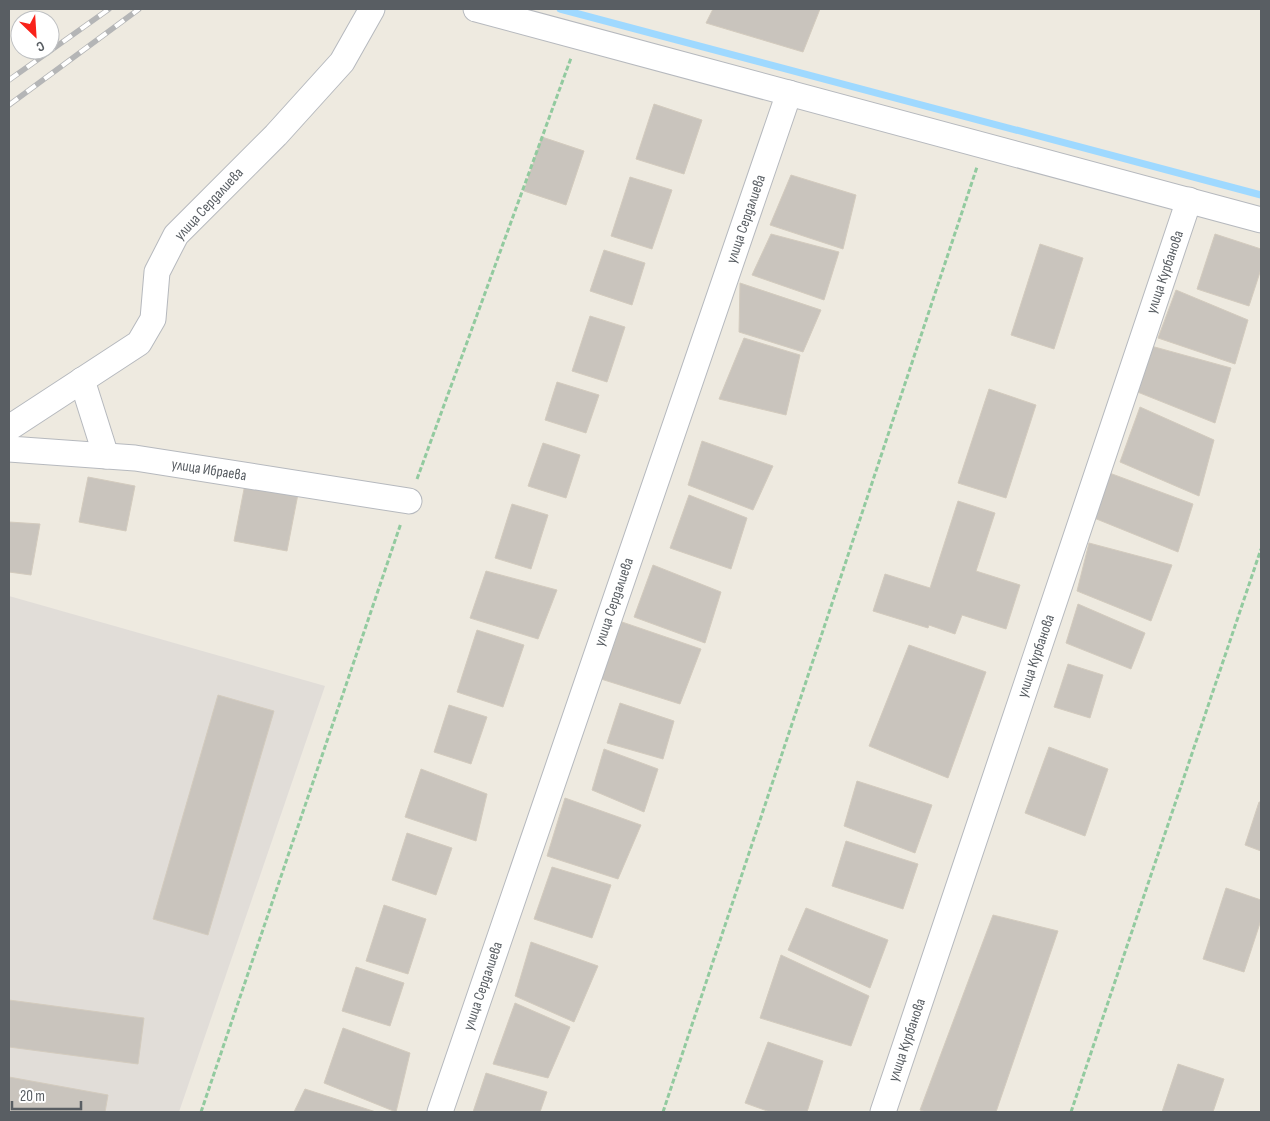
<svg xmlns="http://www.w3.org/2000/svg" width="1270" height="1121" font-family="'Sofia Sans Condensed',sans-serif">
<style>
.industrial{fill:#e1ddd8}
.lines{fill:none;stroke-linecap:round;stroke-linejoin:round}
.stream{stroke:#9fd9ff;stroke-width:7}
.building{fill:#c9c4bd;stroke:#d3cbbe}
.minor-casing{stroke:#b6b9be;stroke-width:27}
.path{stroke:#92ca9f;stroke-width:3;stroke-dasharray:5 2.5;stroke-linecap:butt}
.minor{stroke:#fff;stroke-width:25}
.rail-casing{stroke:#b4b5b6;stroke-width:5.5}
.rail{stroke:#fff;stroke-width:4;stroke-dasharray:11;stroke-linecap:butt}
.labels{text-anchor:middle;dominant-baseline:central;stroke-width:4;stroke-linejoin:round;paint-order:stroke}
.street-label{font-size:15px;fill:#595e63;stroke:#fff}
</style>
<rect width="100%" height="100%" fill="#eeeae0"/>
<!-- industrial -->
<polygon class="industrial" points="9,596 325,686 179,1112 9,1112"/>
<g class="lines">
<!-- stream -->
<polyline class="stream" points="560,9 1261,195"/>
</g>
<!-- building -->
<g class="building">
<polygon points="713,9 820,9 803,52 706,23"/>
<polygon points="654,104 702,120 684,174 636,159"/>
<polygon points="542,137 584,151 566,205 524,191"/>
<polygon points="791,175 856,195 843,249 770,225"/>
<polygon points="630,177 672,190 652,249 611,236"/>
<polygon points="771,234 839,252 824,300 752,275"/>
<polygon points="1215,234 1261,249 1261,269 1249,306 1197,289"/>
<polygon points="1040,244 1083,258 1054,349 1011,335"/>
<polygon points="604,250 645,263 632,305 590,291"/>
<polygon points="740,283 821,310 803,352 739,332"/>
<polygon points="1176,290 1248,320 1235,364 1158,338"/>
<polygon points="590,316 625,327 607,382 572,371"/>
<polygon points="744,338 800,355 786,415 719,399"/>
<polygon points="1151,346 1231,368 1215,423 1135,391"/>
<polygon points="557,382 599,395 586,433 545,420"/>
<polygon points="989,389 1036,405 1006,498 958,483"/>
<polygon points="1140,407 1214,440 1199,496 1120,462"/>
<polygon points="702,441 773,466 753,510 688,485"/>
<polygon points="543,443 580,455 566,498 528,486"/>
<polygon points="1104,471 1193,504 1178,552 1094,518"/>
<polygon points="88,477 135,486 126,531 79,522"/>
<polygon points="245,484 298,494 287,551 234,541"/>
<polygon points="689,495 747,518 731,569 670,548"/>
<polygon points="958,501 995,513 976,571 1020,585 1006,629 962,615 955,634 929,625 928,628 873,611 885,574 930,588"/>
<polygon points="512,504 548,515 531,569 495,558"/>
<polygon points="9,522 40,524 31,575 9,572"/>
<polygon points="1089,543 1172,565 1151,621 1077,591"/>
<polygon points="653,565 721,592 705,643 634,617"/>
<polygon points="486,571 557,590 538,639 470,618"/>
<polygon points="1078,604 1145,633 1131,669 1066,643"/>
<polygon points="622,622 701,649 680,704 601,679"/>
<polygon points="477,630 524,645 503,707 457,692"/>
<polygon points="909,645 986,672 948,778 869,746"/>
<polygon points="1068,664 1103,675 1090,718 1054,707"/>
<polygon points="218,695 274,711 208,935 153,919"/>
<polygon points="620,703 674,721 663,759 607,743"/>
<polygon points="449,705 487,717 471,764 434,752"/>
<polygon points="1049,747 1108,769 1085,836 1025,813"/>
<polygon points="604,749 658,769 644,812 592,790"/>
<polygon points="421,769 487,794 476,841 405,817"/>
<polygon points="857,781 932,805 915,853 844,826"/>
<polygon points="565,798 641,825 618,879 547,856"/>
<polygon points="1259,802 1261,802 1261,851 1245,845"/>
<polygon points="407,833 452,848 436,895 392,880"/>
<polygon points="846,841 918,864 903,909 832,886"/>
<polygon points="552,867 611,885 592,938 534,919"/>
<polygon points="1226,888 1261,900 1261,920 1244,972 1203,959"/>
<polygon points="384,905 426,919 408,974 366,961"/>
<polygon points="806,908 888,940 870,988 788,950"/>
<polygon points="993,915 1058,931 996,1112 926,1112 920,1110"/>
<polygon points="531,942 598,966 574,1022 515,996"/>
<polygon points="781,955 869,996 851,1046 760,1018"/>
<polygon points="356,967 404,983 390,1026 342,1011"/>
<polygon points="9,1000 144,1018 138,1064 9,1047"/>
<polygon points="515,1003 570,1027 548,1078 493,1064"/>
<polygon points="343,1028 410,1053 396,1112 324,1083"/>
<polygon points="768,1042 823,1061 807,1112 770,1112 745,1103"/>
<polygon points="1178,1064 1224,1079 1213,1112 1162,1112"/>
<polygon points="486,1073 547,1092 540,1112 473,1112"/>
<polygon points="9,1077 108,1095 105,1112 9,1112"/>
<polygon points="305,1089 376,1112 294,1112"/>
</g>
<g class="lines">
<defs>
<g id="minor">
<polyline points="476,9 1261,220"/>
<polyline points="82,380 106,456"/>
<polyline points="9,428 139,343 153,319 157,272 176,235 276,135 342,62 372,9"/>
<polyline points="9,449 135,458 409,501"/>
<polyline points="440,1112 789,93"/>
<polyline points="883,1112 1189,200"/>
</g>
</defs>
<!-- minor casing -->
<use href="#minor" class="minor-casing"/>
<!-- path -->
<g class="path">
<polyline points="417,479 571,58"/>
<polyline points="201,1112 401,523"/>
<polyline points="663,1112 977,167"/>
<polyline points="1071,1112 1261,549"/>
</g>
<!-- minor -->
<use href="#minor" class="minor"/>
<defs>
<g id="rail">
<polyline points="9,80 109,9"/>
<polyline points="9,105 139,9"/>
</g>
</defs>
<!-- rail casing -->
<use href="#rail" class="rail-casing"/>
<!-- rail -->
<use href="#rail" class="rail"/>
</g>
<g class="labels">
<!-- street labels -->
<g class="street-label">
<text transform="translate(209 204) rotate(-47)">улица Сердалиева</text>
<text transform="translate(746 219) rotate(-71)">улица Сердалиева</text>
<text transform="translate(1165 272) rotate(-71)">улица Курбанова</text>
<text transform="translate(209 470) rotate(9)">улица Ибраева</text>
<text transform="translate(614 602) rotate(-71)">улица Сердалиева</text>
<text transform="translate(1036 656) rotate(-71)">улица Курбанова</text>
<text transform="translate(483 986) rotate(-71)">улица Сердалиева</text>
<text transform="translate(907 1040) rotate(-71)">улица Курбанова</text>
</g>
</g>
<!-- border -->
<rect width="1270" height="1121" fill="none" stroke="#595e63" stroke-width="20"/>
<!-- north arrow -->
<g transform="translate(35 35) rotate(155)"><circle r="24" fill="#ffffff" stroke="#bdbfc1"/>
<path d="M0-4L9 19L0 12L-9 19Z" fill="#f9221a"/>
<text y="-8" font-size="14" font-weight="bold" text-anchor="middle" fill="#595e63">С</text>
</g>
<!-- scale -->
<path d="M12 1101v8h69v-8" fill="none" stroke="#595e63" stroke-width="2.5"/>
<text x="20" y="1101" font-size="15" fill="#595e63" stroke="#ffffff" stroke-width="4" paint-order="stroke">20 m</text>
</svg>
